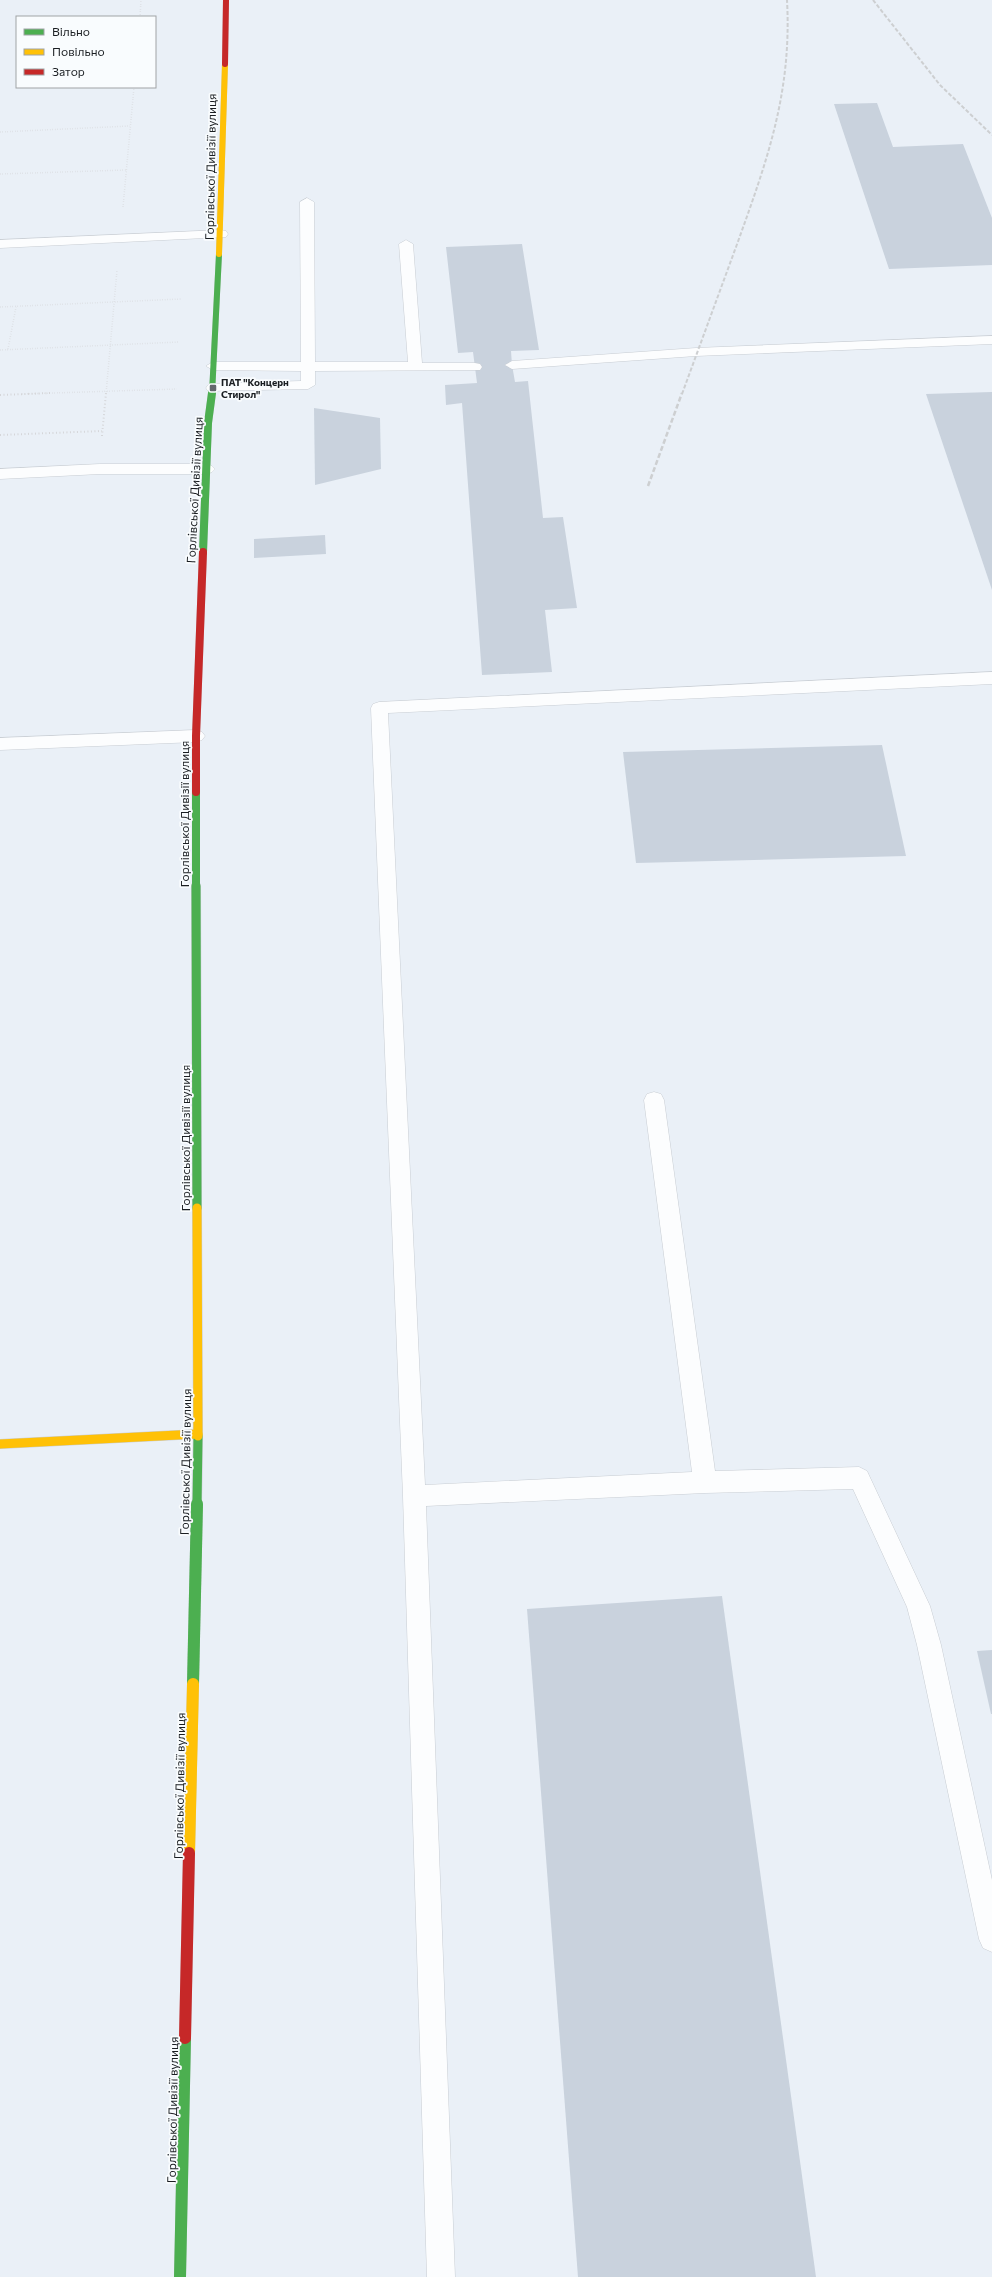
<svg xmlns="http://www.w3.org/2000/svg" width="992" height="2277" font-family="Commissioner,sans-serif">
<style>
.building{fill:#c9d2dd}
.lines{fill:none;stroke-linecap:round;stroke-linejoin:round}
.lane-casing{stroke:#c8cdd3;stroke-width:1}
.fast-far3-casing{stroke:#c8cdd3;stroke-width:6}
.fast-far2-casing{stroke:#c8cdd3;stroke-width:8}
.fast-far1-casing{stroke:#c8cdd3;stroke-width:10}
.fast-casing{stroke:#c8cdd3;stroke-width:12}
.slow-far2-casing{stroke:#c8cdd3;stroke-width:6}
.slow-far1-casing{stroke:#c8cdd3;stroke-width:10}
.slow-casing{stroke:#c8cdd3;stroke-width:12}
.jam-far2-casing{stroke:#c8cdd3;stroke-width:6}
.jam-far1-casing{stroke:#c8cdd3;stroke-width:8}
.jam-casing{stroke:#c8cdd3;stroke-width:12}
.path-far1{stroke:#d5d6d9;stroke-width:1.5;stroke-dasharray:0.5 2;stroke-linecap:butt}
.path{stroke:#d5d6d9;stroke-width:2;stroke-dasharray:1 2.5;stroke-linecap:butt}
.lane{fill:#fcfdfe;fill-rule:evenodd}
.fast-far3{stroke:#4caf50;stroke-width:6}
.fast-far2{stroke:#4caf50;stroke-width:8}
.fast-far1{stroke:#4caf50;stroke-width:9}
.fast{stroke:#4caf50;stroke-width:12}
.slow-far2{stroke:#ffc107;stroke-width:6}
.slow-far1{stroke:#ffc107;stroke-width:9}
.slow{stroke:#ffc107;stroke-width:12}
.jam-far2{stroke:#c62828;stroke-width:6}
.jam-far1{stroke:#c62828;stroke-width:8}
.jam{stroke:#c62828;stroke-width:12}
.rail-far1{stroke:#cdcfd1;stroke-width:2;stroke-dasharray:4 2;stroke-linecap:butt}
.rail{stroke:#cdcfd1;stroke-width:2.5;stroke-dasharray:5 2.5;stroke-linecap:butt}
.poi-dot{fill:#63686d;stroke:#f9fcfe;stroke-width:1.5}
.labels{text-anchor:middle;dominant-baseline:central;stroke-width:3.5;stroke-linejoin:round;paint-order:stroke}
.far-poi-label{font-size:10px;font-weight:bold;fill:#1a1e22;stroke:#f9fcfe;text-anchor:start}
.street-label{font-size:12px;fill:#1a1e22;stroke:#f9fcfe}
</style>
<rect width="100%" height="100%" fill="#eaf0f7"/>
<!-- building -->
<g class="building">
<polygon points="877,103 893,147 963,144 992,218 992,265 889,269 834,104"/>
<polygon points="522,244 539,350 511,351 512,365 515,382 528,381 543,518 563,517 577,608 545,610 552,672 482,675 462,403 446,405 445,385 477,383 473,352 458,353 446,247"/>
<polygon points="992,392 992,590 926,394"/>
<polygon points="314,408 380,418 381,469 315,485"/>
<polygon points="325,535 326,554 254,558 254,539"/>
<polygon points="882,745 906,856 636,863 623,752"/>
<polygon points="722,1596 816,2277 578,2277 527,1609"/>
<polygon points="992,1650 992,1714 991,1714 977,1651"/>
</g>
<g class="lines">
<defs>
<g id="lane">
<polygon points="307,198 314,202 315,362 408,362 399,244 406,240 413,244 422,363 475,363 480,364 482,367 480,370 315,371 315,385 308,389 208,391 206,388 208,385 213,384 301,381 301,371 213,370 206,366 213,362 301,362 300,202"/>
<polygon points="221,230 226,231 228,234 226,237 0,248 0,240"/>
<polygon points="992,336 992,344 696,356 512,369 505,365 512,361 696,348"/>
<polygon points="100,464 207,464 212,466 215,469 212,472 207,474 100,474 0,479 0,469"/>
<polygon points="992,672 992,684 388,713 425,1485 692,1472 644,1100 647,1094 654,1092 661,1094 664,1100 715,1471 859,1467 867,1471 930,1606 941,1645 992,1880 992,1952 983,1948 979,1939 917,1645 907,1607 853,1489 705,1493 426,1506 455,2277 427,2277 403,1496 371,708 373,704 379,702"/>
<polygon points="196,730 202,732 205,736 202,740 196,742 0,750 0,738"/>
</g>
<polyline id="fast-far3" points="212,394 219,254"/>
<g id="fast-far2">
<polyline points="203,552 208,423 212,393"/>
<polyline points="196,792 196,887"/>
</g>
<g id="fast-far1">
<polyline points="196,886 197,1208"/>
<polyline points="197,1505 198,1436"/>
</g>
<g id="fast">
<polyline points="193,1684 197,1504"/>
<polyline points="180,2277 185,2038"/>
</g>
<polyline id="slow-far2" points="219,254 225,64"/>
<g id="slow-far1">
<polyline points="197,1208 198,1436"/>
<polyline points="0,1444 198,1434"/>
</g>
<polyline id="slow" points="189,1853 193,1684"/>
<polyline id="jam-far2" points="225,64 226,0"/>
<polyline id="jam-far1" points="196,792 196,736 203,552"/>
<polyline id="jam" points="185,2038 189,1853"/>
</defs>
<!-- lane casing -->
<use href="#lane" class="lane-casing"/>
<!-- fast-far3 casing -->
<use href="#fast-far3" class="fast-far3-casing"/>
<!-- fast-far2 casing -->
<use href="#fast-far2" class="fast-far2-casing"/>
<!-- fast-far1 casing -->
<use href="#fast-far1" class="fast-far1-casing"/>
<!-- fast casing -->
<use href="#fast" class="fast-casing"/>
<!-- slow-far2 casing -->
<use href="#slow-far2" class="slow-far2-casing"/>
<!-- slow-far1 casing -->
<use href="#slow-far1" class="slow-far1-casing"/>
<!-- slow casing -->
<use href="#slow" class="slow-casing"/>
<!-- jam-far2 casing -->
<use href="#jam-far2" class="jam-far2-casing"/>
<!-- jam-far1 casing -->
<use href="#jam-far1" class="jam-far1-casing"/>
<!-- jam casing -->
<use href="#jam" class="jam-casing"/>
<!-- path-far1 -->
<g class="path-far1">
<polyline points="140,17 141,0"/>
<polyline points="0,132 130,126"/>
<polyline points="0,174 126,170"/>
<polyline points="123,207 134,87"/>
<polyline points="0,307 181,299"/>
<polyline points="8,349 16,307"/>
<polyline points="0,350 179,342"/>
<polyline points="22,394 177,389"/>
<polyline points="106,394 117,270"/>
</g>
<!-- path -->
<g class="path">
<polyline points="0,395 51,393"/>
<polyline points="0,435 102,431"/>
<polyline points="102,436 106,393"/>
</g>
<!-- lane -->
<use href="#lane" class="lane"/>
<!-- fast-far3 -->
<use href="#fast-far3" class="fast-far3"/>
<!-- fast-far2 -->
<use href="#fast-far2" class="fast-far2"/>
<!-- fast-far1 -->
<use href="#fast-far1" class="fast-far1"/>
<!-- fast -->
<use href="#fast" class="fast"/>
<!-- slow-far2 -->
<use href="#slow-far2" class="slow-far2"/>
<!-- slow-far1 -->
<use href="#slow-far1" class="slow-far1"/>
<!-- slow -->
<use href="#slow" class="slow"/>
<!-- jam-far2 -->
<use href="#jam-far2" class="jam-far2"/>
<!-- jam-far1 -->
<use href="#jam-far1" class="jam-far1"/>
<!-- jam -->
<use href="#jam" class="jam"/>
<!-- rail-far1 -->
<g class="rail-far1">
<polyline points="873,0 940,85 992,135"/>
<path d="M682,394C700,345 718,296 736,247C767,161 792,93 787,0"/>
</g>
<!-- rail -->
<polyline class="rail" points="648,486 682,393"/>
</g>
<!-- markers -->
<rect class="poi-dot" x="209" y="384" width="8" height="8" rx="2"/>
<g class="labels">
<!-- far-poi labels -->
<g class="far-poi-label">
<text x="221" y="382">ПАТ "Концерн<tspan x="221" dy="12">Стирол"</tspan></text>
</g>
<!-- street labels -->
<g class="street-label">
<text transform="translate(210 167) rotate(-89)">Горлівської Дивізії вулиця</text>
<text transform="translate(194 490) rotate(-87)">Горлівської Дивізії вулиця</text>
<text transform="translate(184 814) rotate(-90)">Горлівської Дивізії вулиця</text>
<text transform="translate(185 1138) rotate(-90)">Горлівської Дивізії вулиця</text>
<text transform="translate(185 1462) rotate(-89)">Горлівської Дивізії вулиця</text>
<text transform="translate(179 1786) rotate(-89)">Горлівської Дивізії вулиця</text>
<text transform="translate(172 2110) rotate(-89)">Горлівської Дивізії вулиця</text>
</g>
</g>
<!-- legend -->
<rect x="16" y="16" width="140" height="72" fill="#f9fcfe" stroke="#a0a3a6"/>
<rect x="24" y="29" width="20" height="6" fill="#4caf50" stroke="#a0a3a6"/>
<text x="52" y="36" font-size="12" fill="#1a1e22">Вільно</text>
<rect x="24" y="49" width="20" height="6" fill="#ffc107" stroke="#a0a3a6"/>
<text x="52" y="56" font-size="12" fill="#1a1e22">Повільно</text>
<rect x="24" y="69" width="20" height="6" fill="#c62828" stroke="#a0a3a6"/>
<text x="52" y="76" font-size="12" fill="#1a1e22">Затор</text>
</svg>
